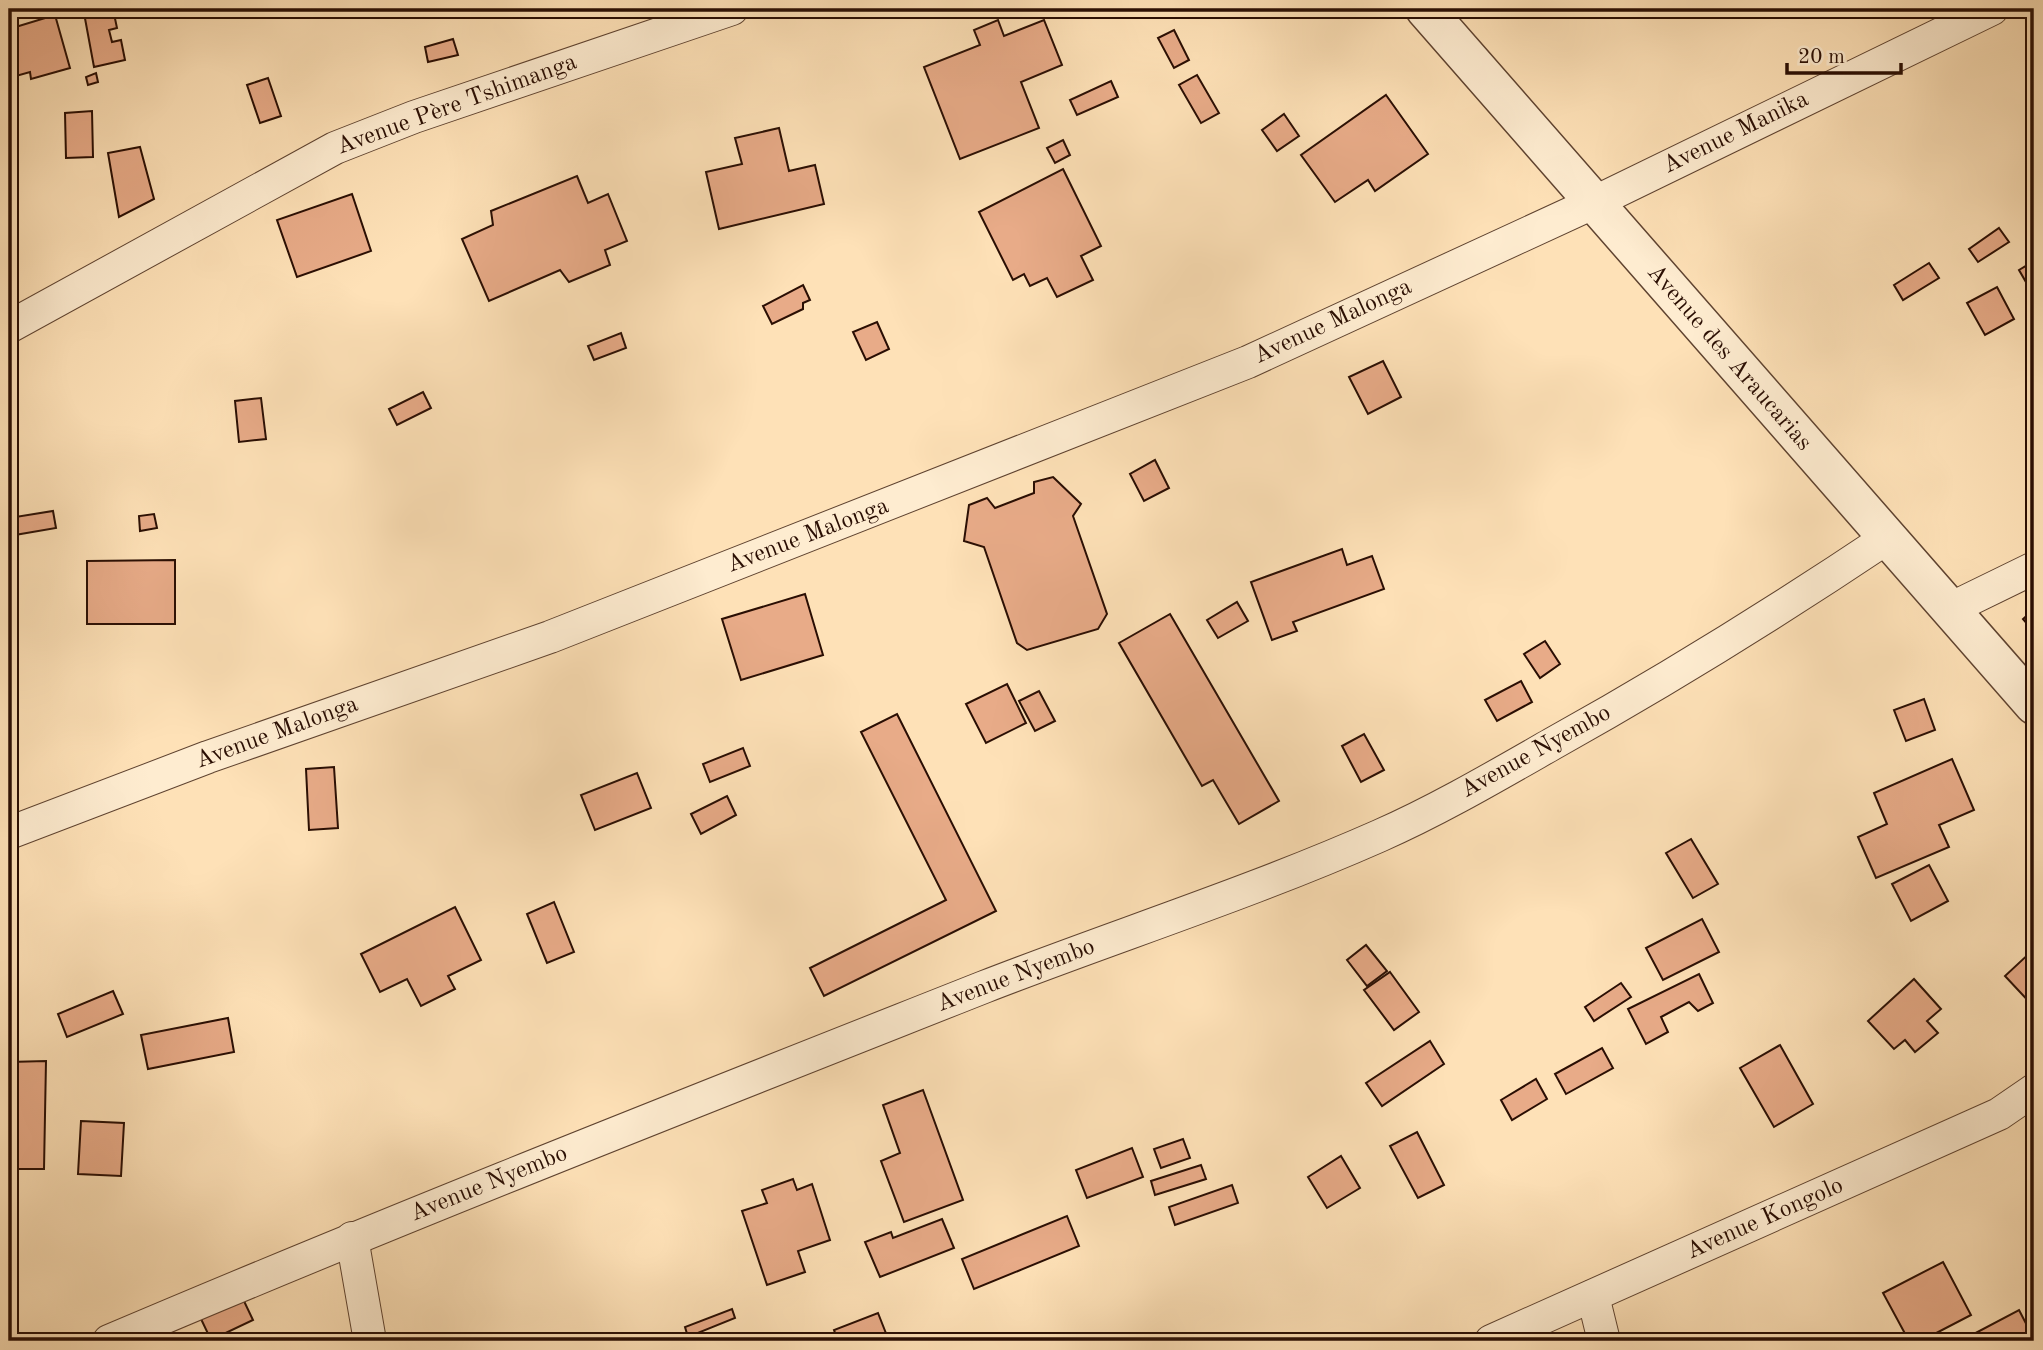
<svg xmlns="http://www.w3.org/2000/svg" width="2043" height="1350" font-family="'Old Standard TT',serif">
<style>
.building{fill:#e8ab88;stroke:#2a0e03;stroke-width:2}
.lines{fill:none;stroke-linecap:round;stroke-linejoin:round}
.minor-casing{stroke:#5f4330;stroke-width:34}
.tertiary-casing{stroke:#5f4330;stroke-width:41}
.minor{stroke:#feecd0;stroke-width:32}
.tertiary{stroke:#feecd0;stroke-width:38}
.labels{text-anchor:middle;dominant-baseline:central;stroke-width:5;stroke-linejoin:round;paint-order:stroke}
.street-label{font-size:24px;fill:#2a0e03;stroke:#feecd0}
</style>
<rect width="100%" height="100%" fill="#fee1b7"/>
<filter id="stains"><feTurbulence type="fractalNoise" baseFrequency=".00286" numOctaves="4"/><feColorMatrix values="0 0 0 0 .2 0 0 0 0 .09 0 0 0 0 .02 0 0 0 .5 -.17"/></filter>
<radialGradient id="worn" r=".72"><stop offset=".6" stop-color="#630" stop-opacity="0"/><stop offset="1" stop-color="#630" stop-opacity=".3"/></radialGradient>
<!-- building -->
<g class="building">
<polygon points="113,9 117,28 109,30 112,42 121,40 125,60 94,67 84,13"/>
<polygon points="55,15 70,68 31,79 30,72 9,78 9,29"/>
<polygon points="998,20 1004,36 1044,20 1062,65 1021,82 1039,128 960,159 924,67 980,45 974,30"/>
<polygon points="1174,30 1189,60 1174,68 1158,38"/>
<polygon points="453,39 458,55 428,62 425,47"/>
<polygon points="96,73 98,82 88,85 86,77"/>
<polygon points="1197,75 1219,113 1201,123 1179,85"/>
<polygon points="268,78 281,116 260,123 247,85"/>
<polygon points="1111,81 1118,97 1077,115 1070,100"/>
<polygon points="1386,95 1428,154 1375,191 1368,180 1335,202 1301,155"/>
<polygon points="92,111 93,157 66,158 65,113"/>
<polygon points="1284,114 1299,136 1277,151 1262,130"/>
<polygon points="779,128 789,171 815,165 824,204 719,229 706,172 742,164 735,138"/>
<polygon points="1063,140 1070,155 1055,163 1047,148"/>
<polygon points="140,147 154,199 119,217 108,153"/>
<polygon points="1063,169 1101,246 1081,256 1093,280 1057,297 1047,278 1030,286 1024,274 1013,280 979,212"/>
<polygon points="577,176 588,203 608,194 627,241 605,250 610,265 569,282 560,270 489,301 462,239 493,225 491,211"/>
<polygon points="352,194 371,251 297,277 277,220"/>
<polygon points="1999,228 2009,242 1978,262 1969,249"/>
<polygon points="2034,261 2034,296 2019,270"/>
<polygon points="1929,263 1939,278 1903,300 1894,285"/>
<polygon points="803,285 810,300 803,303 803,309 772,324 763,306"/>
<polygon points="1997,287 2014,319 1985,335 1967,303"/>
<polygon points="877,322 889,349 866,360 853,332"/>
<polygon points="621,333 626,348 594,360 588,346"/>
<polygon points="1383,361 1401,397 1368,414 1349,377"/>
<polygon points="423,392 431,408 397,425 389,409"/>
<polygon points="261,398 266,439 239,442 235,401"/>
<polygon points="1155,460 1169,488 1144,501 1130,474"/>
<polygon points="1053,477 1081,504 1073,516 1107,614 1098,629 1027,650 1017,643 984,547 964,541 969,505 987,498 995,508 1034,493 1034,482"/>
<polygon points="53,511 56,528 9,536 9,518"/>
<polygon points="154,514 157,528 140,531 139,516"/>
<polygon points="1342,549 1347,565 1372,556 1384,589 1293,622 1297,631 1272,640 1251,582"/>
<polygon points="175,560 175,624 87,624 87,561"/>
<polygon points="805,594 823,655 741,680 722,619"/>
<polygon points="1237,602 1248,621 1218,638 1207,620"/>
<polygon points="2034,609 2034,632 2023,619"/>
<polygon points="1170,614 1279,801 1239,824 1213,780 1202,786 1119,643"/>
<polygon points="1545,641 1560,664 1540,678 1524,654"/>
<polygon points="1521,681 1532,702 1497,721 1485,700"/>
<polygon points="1007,684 1026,723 986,743 966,704"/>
<polygon points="1039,691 1055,721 1035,731 1019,701"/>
<polygon points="1924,699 1935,730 1906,741 1894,710"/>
<polygon points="897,714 996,911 824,996 810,968 946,900 861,732"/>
<polygon points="1364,734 1384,770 1361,782 1342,746"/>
<polygon points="743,748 750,766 710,782 703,764"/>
<polygon points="1952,759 1974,810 1939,825 1949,847 1876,878 1858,837 1887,824 1874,793"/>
<polygon points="334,767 338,828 309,830 306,769"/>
<polygon points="637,773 651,808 595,830 581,795"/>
<polygon points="727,796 736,815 701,834 691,814"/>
<polygon points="1691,839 1718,884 1693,898 1666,853"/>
<polygon points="1929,865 1948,901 1911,921 1892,884"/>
<polygon points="554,902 574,952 547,963 527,914"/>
<polygon points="455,907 481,960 448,976 455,989 421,1006 407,979 380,992 361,954"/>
<polygon points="1702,919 1719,952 1663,980 1646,948"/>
<polygon points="1366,945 1387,971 1367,986 1347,960"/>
<polygon points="2034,949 2034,1007 2005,976"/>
<polygon points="1390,972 1419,1012 1394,1030 1364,990"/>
<polygon points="1699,974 1713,1003 1698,1011 1689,1002 1661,1017 1668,1032 1646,1044 1628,1009"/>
<polygon points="1914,979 1941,1009 1927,1021 1938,1033 1915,1052 1905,1040 1894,1049 1868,1021"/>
<polygon points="1621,983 1631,997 1594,1021 1585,1007"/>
<polygon points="113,991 123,1014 67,1037 58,1014"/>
<polygon points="228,1018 234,1052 148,1069 141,1035"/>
<polygon points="1430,1041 1444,1064 1382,1106 1366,1083"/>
<polygon points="1780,1045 1813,1104 1774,1127 1740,1068"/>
<polygon points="1602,1048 1613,1068 1566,1094 1555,1074"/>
<polygon points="46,1061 44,1169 9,1169 9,1062"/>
<polygon points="1536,1079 1547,1099 1512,1120 1501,1100"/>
<polygon points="923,1090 963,1200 904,1222 881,1161 900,1153 883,1105"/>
<polygon points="81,1121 124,1123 121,1176 78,1174"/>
<polygon points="1417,1132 1444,1185 1418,1198 1390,1146"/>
<polygon points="1183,1139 1190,1158 1161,1168 1154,1149"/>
<polygon points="1132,1148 1143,1177 1087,1198 1076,1170"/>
<polygon points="1341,1156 1360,1188 1327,1208 1308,1177"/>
<polygon points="1201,1165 1206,1179 1155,1195 1151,1181"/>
<polygon points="793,1179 797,1190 812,1184 830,1240 798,1251 805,1272 767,1285 742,1211 767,1203 762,1190"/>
<polygon points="1232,1185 1238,1203 1175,1225 1169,1207"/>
<polygon points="1067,1216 1079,1246 974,1289 962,1259"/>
<polygon points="942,1219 954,1248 880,1277 865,1242 891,1232 893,1238"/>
<polygon points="1943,1262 1971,1315 1921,1341 1909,1341 1883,1293"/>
<polygon points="243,1299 253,1320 211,1340 201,1319"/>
<polygon points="732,1309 735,1318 688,1337 685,1327"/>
<polygon points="2019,1310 2033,1337 2025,1341 1970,1341 1968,1337"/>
<polygon points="878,1313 889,1341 838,1341 834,1330"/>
<polygon points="668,1334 670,1341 644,1341"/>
</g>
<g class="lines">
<defs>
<g id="minor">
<polyline points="9,327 335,148 414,117 732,9"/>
<polyline points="1952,608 2034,568"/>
<polyline points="9,833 208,757 550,637 1248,362 1593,203 1992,9"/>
<polyline points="352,1238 370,1341"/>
<polyline points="1593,1296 1604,1341"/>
<path d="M109,1341C398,1218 691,1103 984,987C1115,936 1250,893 1379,836C1438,810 1496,776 1552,744C1667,680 1778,611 1887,538"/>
<polyline points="1491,1341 1999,1114 2034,1090"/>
</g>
<polyline id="tertiary" points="1425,9 2034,705"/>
</defs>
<!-- minor casing -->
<use href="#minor" class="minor-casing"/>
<!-- tertiary casing -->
<use href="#tertiary" class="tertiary-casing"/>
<!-- minor -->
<use href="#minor" class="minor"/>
<!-- tertiary -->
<use href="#tertiary" class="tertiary"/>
</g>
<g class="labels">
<!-- street labels -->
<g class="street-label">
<text transform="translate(457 105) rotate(-20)">Avenue Père Tshimanga</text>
<text transform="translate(1736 133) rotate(-26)">Avenue Manika</text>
<text transform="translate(1333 322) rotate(-25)">Avenue Malonga</text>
<text transform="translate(1729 358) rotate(49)">Avenue des Araucarias</text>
<text transform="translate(808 536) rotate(-21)">Avenue Malonga</text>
<text transform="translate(277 733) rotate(-20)">Avenue Malonga</text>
<text transform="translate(1536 752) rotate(-29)">Avenue Nyembo</text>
<text transform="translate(1016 976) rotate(-21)">Avenue Nyembo</text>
<text transform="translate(489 1184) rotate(-22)">Avenue Nyembo</text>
<text transform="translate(1765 1219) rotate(-24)">Avenue Kongolo</text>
</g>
</g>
<!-- margin -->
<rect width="2043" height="1350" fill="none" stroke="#fee1b7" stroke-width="35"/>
<rect x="10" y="10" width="2022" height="1329" fill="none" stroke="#2a0e03" stroke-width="3.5"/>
<rect x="18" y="18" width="2008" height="1315" fill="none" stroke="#2a0e03" stroke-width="2"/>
<!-- scale -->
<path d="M1787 63v10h114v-10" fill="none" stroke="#2a0e03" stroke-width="3.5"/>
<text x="1798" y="63" font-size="21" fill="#2a0e03" stroke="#feecd0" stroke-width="5" paint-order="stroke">20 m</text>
<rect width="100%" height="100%" filter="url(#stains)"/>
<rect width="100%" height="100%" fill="url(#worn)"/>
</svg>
